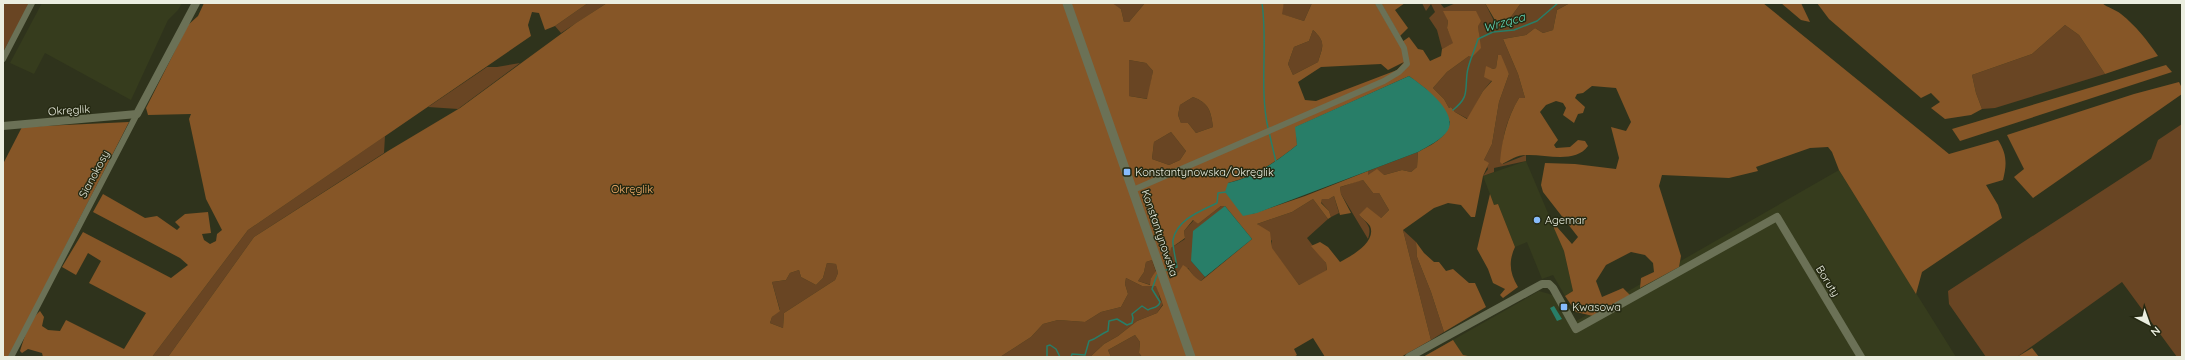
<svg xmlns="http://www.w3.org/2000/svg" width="2185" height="360" font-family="Quicksand,sans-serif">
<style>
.built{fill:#363c1d}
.green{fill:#694523}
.forest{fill:#865627;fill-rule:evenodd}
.water{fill:#287e68}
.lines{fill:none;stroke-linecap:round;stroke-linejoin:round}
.stream{stroke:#287e68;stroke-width:1.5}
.minor{stroke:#6b7156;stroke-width:6}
.tertiary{stroke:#6b7156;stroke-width:8}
.secondary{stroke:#6b7156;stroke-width:9}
.poi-dot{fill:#87bbfb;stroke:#252912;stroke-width:1.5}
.labels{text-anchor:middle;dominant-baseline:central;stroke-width:3;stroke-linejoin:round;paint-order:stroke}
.street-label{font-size:11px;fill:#ebeee0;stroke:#252912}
.poi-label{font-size:11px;fill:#ebeee0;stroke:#252912;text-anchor:start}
.park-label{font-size:11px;fill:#f6af6c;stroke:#252912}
.water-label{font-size:12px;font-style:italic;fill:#63dab9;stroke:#252912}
</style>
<rect width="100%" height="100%" fill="#2f331c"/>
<!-- built -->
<g class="built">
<polygon points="42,3 182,3 178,10 168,20 131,100 45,53 34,74 10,63"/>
<polygon points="1526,161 1564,251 1573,291 1565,296 1553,275 1542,279 1527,242 1515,247 1498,204 1494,205 1483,176"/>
<polygon points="1839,170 1956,357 1423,357 1539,291 1553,295 1571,324"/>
</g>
<!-- green -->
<g class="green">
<polygon points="3,3 30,3 3,52"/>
<polygon points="588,3 607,3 561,33 555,26"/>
<polygon points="1145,3 1129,22 1124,22 1121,9 1111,4"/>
<polygon points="1284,3 1312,3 1304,21 1281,14"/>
<path d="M1422,3H1440L1444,8L1456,3H1485L1494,21L1505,25L1521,3H1570L1557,10L1553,30L1543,33L1535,28L1526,35L1503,39L1518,74L1525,98H1519C1507,119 1500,140 1503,164L1526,155V161L1494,168V172L1483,176L1488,169L1484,160L1492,144L1499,102L1509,74L1498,55L1496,68L1493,69L1486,67L1492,80L1483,91L1468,119L1455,112L1451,107L1449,108L1444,99L1433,88L1447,72L1480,48L1478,26L1444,11L1448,21L1447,28L1454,43L1442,49L1437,30L1429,18L1435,12L1431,4L1426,11Z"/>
<polygon points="2065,25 2079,35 2105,74 1995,108 1982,109 1976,93 1972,75 2032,54"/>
<path d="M1313,30C1326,42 1323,46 1318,62L1293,75L1288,64L1294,47L1309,41Z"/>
<polygon points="1129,60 1146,63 1153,71 1148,99 1129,96"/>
<polygon points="520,63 458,109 428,107 487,67 497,67"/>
<path d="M1193,97C1209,103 1211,111 1213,127L1196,133L1188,123H1181L1178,115L1180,105Z"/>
<polygon points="2182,124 2182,357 2177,357 2122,282 2017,357 1986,357 1949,304 1948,291 2151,159 2158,140"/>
<polygon points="1171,132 1186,151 1180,160 1169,165 1152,159 1154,142"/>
<polygon points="385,136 384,153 254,237 168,357 152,357 248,230"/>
<polygon points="1418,152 1417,167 1411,172 1402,170 1384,175 1368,175 1368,171"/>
<path d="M1363,180L1373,193H1379L1389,210L1381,218L1359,215C1368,224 1372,227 1368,239L1341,194L1340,187C1348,185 1355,181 1363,180Z"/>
<polygon points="1334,196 1339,213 1331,217 1329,211 1321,202 1322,199 1329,199"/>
<polygon points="1313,199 1328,219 1307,238 1326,263 1327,271 1299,285 1271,248 1272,241 1257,224 1292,212"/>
<polygon points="1221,206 1225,206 1191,261 1205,277 1201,281 1196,279 1188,268 1170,279 1166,267 1170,258 1171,248 1185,239 1184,231 1194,220 1198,224"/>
<polygon points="1403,230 1416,242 1417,257 1431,292 1444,332 1431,340"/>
<polygon points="1152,260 1156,272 1151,278 1151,285 1138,281 1144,272 1146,262"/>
<polygon points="827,263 836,264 838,273 835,280 784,313 783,328 770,323 772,317 780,310 772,282 786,280 790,273 799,270 801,277 816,285 823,278"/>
<polygon points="1126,278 1142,286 1157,286 1160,299 1163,304 1157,313 1137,321 1118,336 1104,344 1090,357 1000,357 1031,337 1043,324 1058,320 1085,322 1101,312 1121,307 1128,294 1125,284"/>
<polygon points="1135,335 1140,342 1139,353 1142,357 1111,357 1108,350"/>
</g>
<!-- forest -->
<g class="forest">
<path d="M204,3H588L555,26L545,30L539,13L532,12L528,25L531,36L248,230L152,357H43L42,353L28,349L22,353L20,351C24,338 30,319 40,311L44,317L42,326L48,330L60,331L66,320L124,349L146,313L89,283L101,261L88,253L76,275L62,267L83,232L171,278L188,265L180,258L93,212L103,194L145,218L157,216L177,230L180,227L175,222L185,214L208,212L211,233L202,234L204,240L210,244L216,241L217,234L222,230L206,199L189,119L191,114L148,115L146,108L188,25L198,16Z"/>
<path d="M607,3H1112L1121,9L1124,22H1129L1145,3H1284L1282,14L1304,21L1312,3H1375L1399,44L1409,37L1418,49L1423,50L1430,61L1441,56L1442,49L1453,43L1447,28L1448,21L1443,11H1476L1481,21L1478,26L1481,48L1472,57L1469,56L1447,72L1433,88L1444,99L1449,108L1451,107L1455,112L1467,119L1483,91L1492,81L1484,77L1486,66L1493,69L1496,68L1498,55H1501L1509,74L1499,102L1492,144L1484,160L1489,163L1483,176L1475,217H1471L1461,205L1448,203L1434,208L1403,230L1431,340L1401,357H1325L1313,338L1294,349L1297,355L1294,357H1142L1139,353L1140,342L1135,335L1108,350L1111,357H1090L1104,344L1118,336L1137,321L1157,313L1163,305L1156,286H1142L1126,278L1125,284L1128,294L1121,307L1101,312L1085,322L1058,320L1043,324L1031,337L1000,357H168L254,237L388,151L460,108L576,23ZM1313,30C1326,42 1323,46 1318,62L1293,75L1288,64L1294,47L1309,41ZM1129,60L1146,63L1153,71L1147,99L1129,96ZM1404,62L1397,70L1316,101L1305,100L1298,82L1321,67L1381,64L1388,70ZM1409,76L1426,89L1450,122C1447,138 1431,145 1418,152L1417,167L1411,172L1402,170L1384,175L1377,169L1368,175V171L1305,196L1252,214L1228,183C1254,176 1276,162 1297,145L1296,127ZM1193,97C1209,103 1211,111 1213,127L1196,133L1188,123H1181L1178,115L1180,105ZM1171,132L1186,151L1180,160L1169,165L1152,159L1154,142ZM1363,180L1373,193H1379L1389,210L1381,218L1367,207L1359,215C1362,218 1367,222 1370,226C1377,242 1351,256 1340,262L1328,247L1320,242L1311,246L1326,263L1327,270L1299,285L1272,248L1270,232L1257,224L1292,212L1313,199L1328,219L1331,217L1329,211L1321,203L1322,199H1329L1334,196L1340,215L1351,213L1341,194L1340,187ZM1221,206H1225L1252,239L1201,281C1193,278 1191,269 1183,265L1178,273L1170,279L1166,267L1170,258L1171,248L1185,238L1184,231L1193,220L1198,224ZM1152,260L1156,271L1151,278L1150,285L1138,281L1144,272L1146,262ZM827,263L836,264L838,273L835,280L784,313L783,328L770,323L772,317L780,311L772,282L786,280L790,273L799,270L801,277L816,285L823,278Z"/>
<polygon points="1381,3 1405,3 1395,10 1408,28 1400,36"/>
<polygon points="1485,3 1521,3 1505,25 1499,27"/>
<path d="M1570,3H1763L1949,154L1998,140C2007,154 2007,164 2003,180L1986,185L1998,205L2002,218L1922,272L1916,294L1839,170L1832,152L1828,147L1810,148L1756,167L1758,171L1729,178L1662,175L1659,186L1681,256L1679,267L1640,288L1641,278L1654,272L1653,263L1645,255L1631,252L1606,265L1596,281L1602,297L1623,288L1630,295L1593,316L1576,312L1565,296L1573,291L1564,251L1550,219L1572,244L1578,237L1543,192L1541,185L1545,163L1575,164L1616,169L1619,158L1611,127L1626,131L1631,122L1616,88L1592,86L1583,93L1577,94L1575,98L1585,107L1583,113L1578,114L1574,123L1563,115L1566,108L1563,103L1556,101L1546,105L1540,112L1558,140L1554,145L1556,148L1570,147L1578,140L1585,141L1588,146C1575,164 1546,154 1526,155C1517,155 1510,160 1502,164L1500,162C1502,139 1507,118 1519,98H1525L1518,74L1503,39L1526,35L1535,28L1543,33L1553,30L1557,10Z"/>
<polygon points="1781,3 1801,3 1810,22 1801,20"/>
<path d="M1817,3H2102C2108,8 2115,9 2121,14C2136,26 2147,40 2158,56L2105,74L2079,35L2065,25L2032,54L1972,75L1976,93L1982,109L1971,115L1945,119L1931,108L1940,102L1931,93L1921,98L1829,19Z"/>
<polygon points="2166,65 2172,72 1960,141 1952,129"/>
<polygon points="2179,82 2182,88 2182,94 2033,198 2014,177 2024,169 2007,135 2134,94"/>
<polygon points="129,122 9,357 3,357 3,164 22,127"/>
<path d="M1490,194L1494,205L1498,204L1515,247C1508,262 1510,274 1518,287L1503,298L1500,295L1505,289L1493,283L1488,269L1477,249Z"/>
<polygon points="1416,242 1424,253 1434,262 1439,262 1446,271 1453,269 1469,283 1475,283 1486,307 1444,332 1431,292 1417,257"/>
<polygon points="1453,340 1463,355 1473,357 1423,357"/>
<polygon points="2032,348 2039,357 2017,357"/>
</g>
<!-- water -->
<g class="water">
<path d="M1409,76C1422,85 1458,111 1448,130C1442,140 1428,146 1418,152L1257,213L1243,216L1225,192L1228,183C1254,177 1276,162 1297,145L1295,127Z"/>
<polygon points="1225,206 1252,239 1205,277 1191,261 1193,231"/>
<polygon points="1554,306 1562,319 1557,321 1550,308"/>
</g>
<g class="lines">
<!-- stream -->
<g class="stream">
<path d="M1262,3C1268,44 1259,88 1268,128"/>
<path d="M1453,110C1469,97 1465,92 1467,74C1468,63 1475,50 1478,39L1493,32L1514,30L1537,21L1558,3"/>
<polyline points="1269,132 1276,162"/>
<path d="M1166,270L1177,267C1176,261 1172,244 1173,240C1177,219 1201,211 1217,203L1218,193L1226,192"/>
<polyline points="1047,357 1047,346 1050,345 1056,349 1060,357"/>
<path d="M1071,357L1072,354L1085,355L1089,341C1097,339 1100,334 1108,331L1109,321L1117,319L1127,325L1132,323L1133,318L1132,314L1142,306L1148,310C1152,307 1158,309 1160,302L1152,289L1157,275"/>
</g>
<!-- minor -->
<g class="minor">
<polyline points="3,59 32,3"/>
<polyline points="1133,190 1384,81 1399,72 1407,64 1404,48 1378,3"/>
<polyline points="11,357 137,114"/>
</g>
<!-- tertiary -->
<g class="tertiary">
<polyline points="3,126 137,114 196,3"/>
<polyline points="1409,357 1542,284 1549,284 1553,288 1576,329 1777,217 1861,357"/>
</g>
<!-- secondary -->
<polyline class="secondary" points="1067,3 1191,357"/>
</g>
<!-- markers -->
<g class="poi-dot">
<rect x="1123" y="168" width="8" height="8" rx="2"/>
<circle cx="1537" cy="220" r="4"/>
<rect x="1560" y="303" width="8" height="8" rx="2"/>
</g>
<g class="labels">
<!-- street labels -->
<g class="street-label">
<text transform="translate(69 110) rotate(-4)">Okręglik</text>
<text transform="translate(94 174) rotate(-62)">Sianokosy</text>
<text transform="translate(1160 233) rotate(71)">Konstantynowska</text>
<text transform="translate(1828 281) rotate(58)">Boruty</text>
</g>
<!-- poi labels -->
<g class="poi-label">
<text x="1135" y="172">Konstantynowska/Okręglik</text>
<text x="1545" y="220">Agemar</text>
<text x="1572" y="307">Kwasowa</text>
</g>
<!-- park labels -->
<g class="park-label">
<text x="632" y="189">Okręglik</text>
</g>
<!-- water labels -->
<g class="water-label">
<text transform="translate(1504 22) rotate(-16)">Wrząca</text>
</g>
</g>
<!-- border -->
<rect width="2185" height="360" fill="none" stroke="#ebeee0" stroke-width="8"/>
<!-- north arrow -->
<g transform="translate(2149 324) rotate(139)" stroke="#252912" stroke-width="3" paint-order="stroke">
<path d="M0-3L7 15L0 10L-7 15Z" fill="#ebeee0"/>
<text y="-6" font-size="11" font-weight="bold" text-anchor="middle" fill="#ebeee0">N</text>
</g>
</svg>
